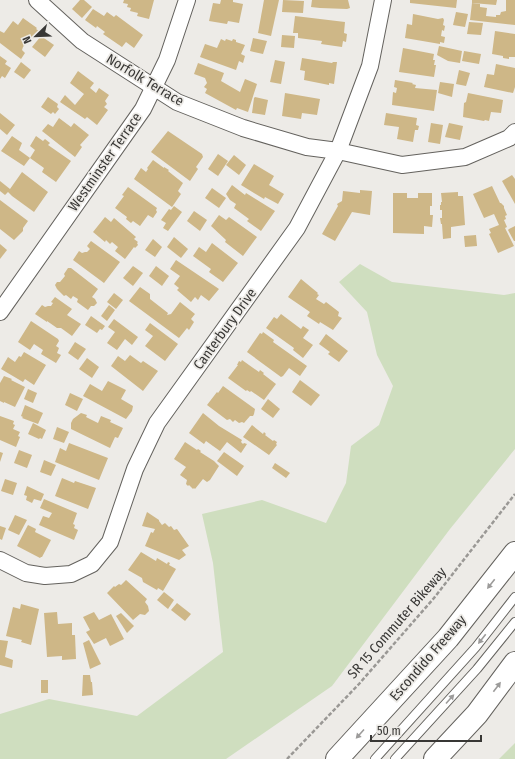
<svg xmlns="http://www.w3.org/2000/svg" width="515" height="759" font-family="'Fira Sans Condensed',sans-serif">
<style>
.green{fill:#cfdebf}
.building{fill:#ceb787}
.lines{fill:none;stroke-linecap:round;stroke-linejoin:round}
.service-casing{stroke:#64625e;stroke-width:10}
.minor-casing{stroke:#64625e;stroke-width:18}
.motorway-casing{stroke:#64625e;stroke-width:24}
.path{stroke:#9a9895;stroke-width:2.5;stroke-dasharray:4 2;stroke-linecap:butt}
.service{stroke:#fff;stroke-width:8}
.minor{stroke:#fff;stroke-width:16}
.motorway{stroke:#fff;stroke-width:22}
.oneway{fill:#9c9b9a}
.labels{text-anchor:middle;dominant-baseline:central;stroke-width:3.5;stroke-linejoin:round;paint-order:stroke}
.street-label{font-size:14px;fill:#383735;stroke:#edebe7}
</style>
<rect width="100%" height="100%" fill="#edebe7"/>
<!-- green -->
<g class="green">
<polygon points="360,264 392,282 504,295 515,293 515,449 450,529 332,686 226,759 0,759 0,714 49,699 137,716 223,652 213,563 202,514 262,500 326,523 346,483 351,446 379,425 393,386 377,355 367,312 339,282"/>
<polygon points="515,743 515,759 499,759"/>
</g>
<!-- building -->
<g class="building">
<polygon points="80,0 84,0 92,7 82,18 72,9"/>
<polygon points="124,0 154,0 149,19 137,16 138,13 130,11 131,8 127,7 128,4 123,3"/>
<polygon points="221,0 233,0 233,2 243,4 239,23 228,21 227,24 209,21 213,3 220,4"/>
<polygon points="264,0 279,0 271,36 258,33"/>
<polygon points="283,0 304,1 303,13 282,12"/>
<polygon points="312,0 348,0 350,8 347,9 320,8 311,7"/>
<polygon points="410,0 457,0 456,8 410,3"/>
<polygon points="472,0 497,0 496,5 472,3"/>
<polygon points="506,0 515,0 515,25 470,20 472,3 480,4 480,7 487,8 486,16 496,17 496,15 500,15 501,12 506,11"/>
<polygon points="93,9 104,16 107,12 114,17 116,15 143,35 134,48 126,42 122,47 103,34 105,32 97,26 96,28 85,20"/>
<polygon points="456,12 468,14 465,27 453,25"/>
<polygon points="413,14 438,19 443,18 444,20 443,25 445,26 444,31 442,30 441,36 445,37 444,43 440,42 440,44 405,38 407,24 412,25"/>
<polygon points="295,16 345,22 344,33 347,34 346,42 343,41 342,47 321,44 322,41 298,38 298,33 293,33"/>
<polygon points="23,18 37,28 36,29 39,31 36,38 34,37 33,39 31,37 23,47 22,50 25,53 21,59 0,43 0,31 4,33 13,21 18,25"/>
<polygon points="469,22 483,23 481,35 467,34"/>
<polygon points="495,31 515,34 515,57 509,57 509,59 503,58 503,56 492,54"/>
<polygon points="282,35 295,36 294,48 281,47"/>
<polygon points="41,36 54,45 45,57 32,47"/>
<polygon points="253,38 267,41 263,54 250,51"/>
<polygon points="221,39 225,41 226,39 232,41 233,39 236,40 236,42 245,45 241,54 245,56 243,63 239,61 236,70 200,57 205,44 217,48"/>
<polygon points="439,46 462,51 460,63 448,61 437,55"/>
<polygon points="403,48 434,54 433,60 435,60 434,65 436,65 434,77 399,72"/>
<polygon points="464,51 481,54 479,64 462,61"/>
<polygon points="0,56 7,61 5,64 11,68 5,78 2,76 0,79"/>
<polygon points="302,58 332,63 333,62 337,62 334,84 329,83 329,85 304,80 305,71 300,70"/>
<polygon points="275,60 285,62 281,84 270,82"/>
<polygon points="21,62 31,70 24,79 14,72"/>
<polygon points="198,63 224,73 221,81 240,92 245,79 257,84 248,112 237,108 236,110 205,93 207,89 204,87 207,83 205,78 194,74"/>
<polygon points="496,64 515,68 515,87 513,93 484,87 487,74 494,75"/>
<polygon points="459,70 470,73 466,86 456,84"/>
<polygon points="78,71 94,83 90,88 96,93 99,88 109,95 105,101 107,104 104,107 108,110 97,125 87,117 85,119 60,102 65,95 75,105 84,94 70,83"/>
<polygon points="395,80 413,83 412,84 416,85 415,88 437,90 434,111 392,105 393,92 396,93 397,88 394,87"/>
<polygon points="440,82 454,84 452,97 438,93"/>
<polygon points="285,93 320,99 317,115 302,113 301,119 282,116"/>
<polygon points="468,93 503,100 501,113 491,112 489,121 485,120 484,121 463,117 464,103 466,102"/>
<polygon points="48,97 58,104 57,107 59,109 55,114 53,112 51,114 41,107"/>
<polygon points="255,97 268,100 265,115 252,113 254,98"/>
<polygon points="0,113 15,125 7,135 0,129"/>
<polygon points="386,113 417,118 416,125 419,126 418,130 415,130 413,142 397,139 399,127 384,125"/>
<polygon points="59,118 71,127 74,123 89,135 80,145 82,147 75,157 42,131 48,124 53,127"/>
<polygon points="431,123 443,125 440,144 428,142"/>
<polygon points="449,123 463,126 460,140 445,137"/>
<polygon points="168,131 202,154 203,157 196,167 198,169 190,181 151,152"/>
<polygon points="12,136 22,143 19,150 30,158 24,166 1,151"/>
<polygon points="36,136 43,141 45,139 50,143 48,145 71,161 56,182 42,172 44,168 30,158 35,150 30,146"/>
<polygon points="218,154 228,161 218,176 208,169"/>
<polygon points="234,155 246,165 239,175 226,165"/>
<polygon points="153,160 164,168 164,167 169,170 168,171 183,183 178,191 181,194 172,207 134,179 141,168 146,172 148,169 147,168"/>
<polygon points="254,164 274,176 269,185 284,194 278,204 265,197 264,199 241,185"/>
<polygon points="22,172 48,192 34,212 12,196 8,192 5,195 0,191 0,181 10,189"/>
<polygon points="512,175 515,179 515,204 502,181"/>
<polygon points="232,185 245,195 246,193 275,211 261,231 247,221 249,219 234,208 236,204 230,200 226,194"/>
<polygon points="492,186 500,203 501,203 504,206 504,208 507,215 505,216 506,219 504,220 507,227 505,228 514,246 498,253 489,234 491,233 489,229 499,225 494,214 484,218 473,194"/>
<polygon points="128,187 157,208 156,210 157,212 153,218 148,215 140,226 133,221 131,223 126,219 127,217 115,208 124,196 122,195"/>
<polygon points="212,188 226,198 219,208 205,198"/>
<polygon points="360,190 372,191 370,215 352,212 335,241 322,234 338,206 337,204 342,201 343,191 360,193"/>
<polygon points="458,192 458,196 463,196 465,225 451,227 451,238 443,239 442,224 441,224 440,218 442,218 442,210 440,210 440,205 441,205 441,202 442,202 441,193"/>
<polygon points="393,193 407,193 407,198 418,198 418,193 432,193 432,206 430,206 430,215 433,215 432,227 424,226 424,234 393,233"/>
<polygon points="0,200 28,221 23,228 23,231 14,240 0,229"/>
<polygon points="174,206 182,212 168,231 163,228 166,223 161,220 169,209 171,210"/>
<polygon points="194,211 207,220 200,231 187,221"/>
<polygon points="219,215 226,220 229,217 257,237 243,256 225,242 226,240 211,226"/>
<polygon points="105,217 111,222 114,218 136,237 134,239 138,242 137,243 138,245 135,248 134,247 125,259 115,251 118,247 112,242 110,244 106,240 105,242 93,232"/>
<polygon points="515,226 515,241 514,241 508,230 509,229"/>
<polygon points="476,235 477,246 465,247 464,236"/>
<polygon points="174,237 188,249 181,258 167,247"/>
<polygon points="153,239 162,247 155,257 145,250"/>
<polygon points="91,241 120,262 104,283 73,260 79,251 82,253 85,252 87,252 90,249 87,246"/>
<polygon points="212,243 238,263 223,282 209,272 211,269 193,256 199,247 206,252"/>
<polygon points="0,244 7,250 0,259"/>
<polygon points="176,260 219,289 209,301 201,295 198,300 195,297 191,302 177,290 179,288 174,284 180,276 170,269"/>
<polygon points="133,266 143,273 133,286 123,278"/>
<polygon points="156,266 169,276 162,286 149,276"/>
<polygon points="68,268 71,268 98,289 92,297 95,299 97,303 94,306 91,306 88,310 77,302 78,299 73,296 71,299 66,295 64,296 57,289 55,285 57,282 60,282 65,276 64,274"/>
<polygon points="301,279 318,293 317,294 319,295 316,299 324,304 326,302 339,312 338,316 342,318 333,330 320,322 319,324 307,316 310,312 288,297"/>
<polygon points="140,287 150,294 150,299 168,313 167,315 171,314 180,302 195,314 191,319 194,322 189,330 187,328 179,338 129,301"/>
<polygon points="114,293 123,300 116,309 107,302"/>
<polygon points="55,297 72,309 67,315 81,324 72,336 61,328 57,328 47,321 47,322 35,314 42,305 45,307 48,306 51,306 53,303 51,302"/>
<polygon points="109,305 115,310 107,321 101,316"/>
<polygon points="281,314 301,329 303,326 309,330 303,338 313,345 303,358 293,350 294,348 266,328 274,317 277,319"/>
<polygon points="91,316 105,326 102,330 100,329 97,333 85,325"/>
<polygon points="114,319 138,337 132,345 125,339 117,350 107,343 115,332 108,327"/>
<polygon points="31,321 58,339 59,341 56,346 59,348 57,353 61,355 56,363 41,354 43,350 34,344 30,350 18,342"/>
<polygon points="150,323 178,344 165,361 145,346 153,336 145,330"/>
<polygon points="263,332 274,340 273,342 307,366 300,376 289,368 283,376 281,377 247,352 260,333 262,334"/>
<polygon points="326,334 348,351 339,362 328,354 330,352 319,344"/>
<polygon points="75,342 86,349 78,360 68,353"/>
<polygon points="24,352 46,365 34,385 25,379 23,382 1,369 8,357 15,362 19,356 21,357"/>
<polygon points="130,355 141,363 143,361 158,371 143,391 111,366 118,356 125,361"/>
<polygon points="87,358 99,367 92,378 79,369"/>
<polygon points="242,360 259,372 260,370 264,373 263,374 276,384 264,400 251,391 250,392 247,390 246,391 228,378 238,365 237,365 239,361 241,362"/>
<polygon points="4,376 12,379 11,380 25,387 15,407 4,402 4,403 0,401 0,383"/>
<polygon points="300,380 320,395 311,406 292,392"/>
<polygon points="108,381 126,390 121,399 133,406 132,411 126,419 83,396 90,384 102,391"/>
<polygon points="223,386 255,409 254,414 253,416 250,416 244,423 242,422 239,423 235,420 233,422 230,419 227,420 207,405 217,392 218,393"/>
<polygon points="28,389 37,393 33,403 24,399"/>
<polygon points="70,393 83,399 77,411 65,405"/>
<polygon points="268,399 280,409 273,418 261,409"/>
<polygon points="25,405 43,413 38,424 22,418 23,417 21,416"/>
<polygon points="81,413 87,415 86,417 98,423 101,416 111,420 110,422 123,428 118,438 115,437 110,448 71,429 71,423 73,419"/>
<polygon points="203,413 219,426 242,440 241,442 243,444 244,443 247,444 241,453 227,442 220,451 206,441 204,444 189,433"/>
<polygon points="0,416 14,421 13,424 15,425 13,429 20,432 18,436 20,437 16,447 0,440"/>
<polygon points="33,423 46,430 42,439 40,438 39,439 28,434"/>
<polygon points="252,425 263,434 264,432 266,434 265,435 273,441 274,440 277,442 276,444 277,445 269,455 243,437"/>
<polygon points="57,427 69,432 64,443 53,439"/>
<polygon points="185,442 197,450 198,449 201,451 200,452 214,461 219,466 210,480 207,482 203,479 195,489 194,488 193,489 189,485 188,486 186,484 187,480 180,475 186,467 174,459"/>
<polygon points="69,443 108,458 99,480 55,462 60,448 66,451"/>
<polygon points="19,450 32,455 27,468 14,463"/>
<polygon points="0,452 3,453 0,462"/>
<polygon points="224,452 244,466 237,476 217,461"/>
<polygon points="44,460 56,465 51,476 40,472"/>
<polygon points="275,463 290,473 286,478 272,468"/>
<polygon points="62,478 74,483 75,481 96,488 88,509 55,496"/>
<polygon points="5,479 17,483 13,495 1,491"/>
<polygon points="27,486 44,494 41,501 34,499 32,503 26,500 27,496 24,495"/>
<polygon points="44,499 77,513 73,524 75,525 74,528 78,530 74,540 39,525 43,516 49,518 52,513 40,508"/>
<polygon points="147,512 159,520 159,521 162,525 165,523 169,527 171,526 174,530 177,529 189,546 182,550 186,555 179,560 145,546 151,532 153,533 155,529 142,526"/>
<polygon points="15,515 27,520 19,535 8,530"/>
<polygon points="28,525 36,529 35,532 51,540 42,557 41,557 40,558 17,546"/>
<polygon points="0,526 6,528 2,540 0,539"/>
<polygon points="141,552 156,561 157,558 167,564 168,562 170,563 169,565 176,569 163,591 158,588 157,590 143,582 142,578 128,570"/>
<polygon points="126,580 147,599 145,602 148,606 149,611 145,615 140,614 133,620 107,593 114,586 115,587 119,584 121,585"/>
<polygon points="164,592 174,600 168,609 157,600"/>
<polygon points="177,603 191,614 185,621 171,610"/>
<polygon points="21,604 39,609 31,645 21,642 22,640 6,636 13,607 20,609"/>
<polygon points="57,612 58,624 72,623 72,635 75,635 76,659 62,660 62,656 47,657 44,613"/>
<polygon points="94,612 99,620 111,614 124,639 110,646 106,638 94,644 86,632 90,630 83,617"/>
<polygon points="121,613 134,626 127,633 116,616"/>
<polygon points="0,640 8,641 5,657 13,660 12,668 0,665"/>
<polygon points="89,640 101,664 90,669 83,643"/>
<polygon points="83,675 90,675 91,682 92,682 93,695 82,696"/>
<rect x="41" y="680" width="7" height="13"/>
</g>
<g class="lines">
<defs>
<g id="service">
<polyline points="375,759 476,647 515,597"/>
<polyline points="395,759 477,669 515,622"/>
</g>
<g id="minor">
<polyline points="37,0 82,41 177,102 243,128 307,147 338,151 402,165 465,157 509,138 515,132"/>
<polyline points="0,312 143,109 167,60 187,0"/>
<polyline points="0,560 26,573 45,576 71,574 92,564 110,542 135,469 157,423 297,228 338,151 370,66 383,0"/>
</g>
<g id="motorway">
<polyline points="337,759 448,638 515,553"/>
<polyline points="435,759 477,714 515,663"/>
</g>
</defs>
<!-- service casing -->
<use href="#service" class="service-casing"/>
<!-- minor casing -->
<use href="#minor" class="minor-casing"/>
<!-- motorway casing -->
<use href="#motorway" class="motorway-casing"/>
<!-- path -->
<polyline class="path" points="287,759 359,684 434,598 515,494"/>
<!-- service -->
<use href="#service" class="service"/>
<!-- minor -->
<use href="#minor" class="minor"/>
<!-- motorway -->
<use href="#motorway" class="motorway"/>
</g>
<!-- one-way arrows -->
<defs><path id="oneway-solid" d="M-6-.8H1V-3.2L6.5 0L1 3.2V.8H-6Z"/></defs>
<g class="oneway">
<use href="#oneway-solid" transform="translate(491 584) rotate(128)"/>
<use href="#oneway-solid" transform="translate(482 639) rotate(128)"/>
<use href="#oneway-solid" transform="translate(497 687) rotate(-53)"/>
<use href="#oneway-solid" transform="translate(450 699) rotate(-48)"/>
<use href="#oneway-solid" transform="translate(360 734) rotate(132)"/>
</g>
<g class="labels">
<!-- street labels -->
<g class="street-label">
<text transform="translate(145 80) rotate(31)">Norfolk Terrace</text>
<text transform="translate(105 162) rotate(-55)">Westminster Terrace</text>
<text transform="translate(225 329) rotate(-54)">Canterbury Drive</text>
<text transform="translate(397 623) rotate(-49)">SR 15 Commuter Bikeway</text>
<text transform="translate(428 658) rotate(-49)">Escondido Freeway</text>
</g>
</g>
<!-- north arrow -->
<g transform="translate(36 36) rotate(247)" stroke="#edebe7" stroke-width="3" paint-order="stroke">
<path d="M0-3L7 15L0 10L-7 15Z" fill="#383735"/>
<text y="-6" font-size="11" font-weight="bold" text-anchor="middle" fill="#383735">N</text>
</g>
<!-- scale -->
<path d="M371 735v6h110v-6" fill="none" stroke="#383735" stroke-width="2"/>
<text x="377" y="735" font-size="12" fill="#383735" stroke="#edebe7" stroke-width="3" paint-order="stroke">50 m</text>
</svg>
